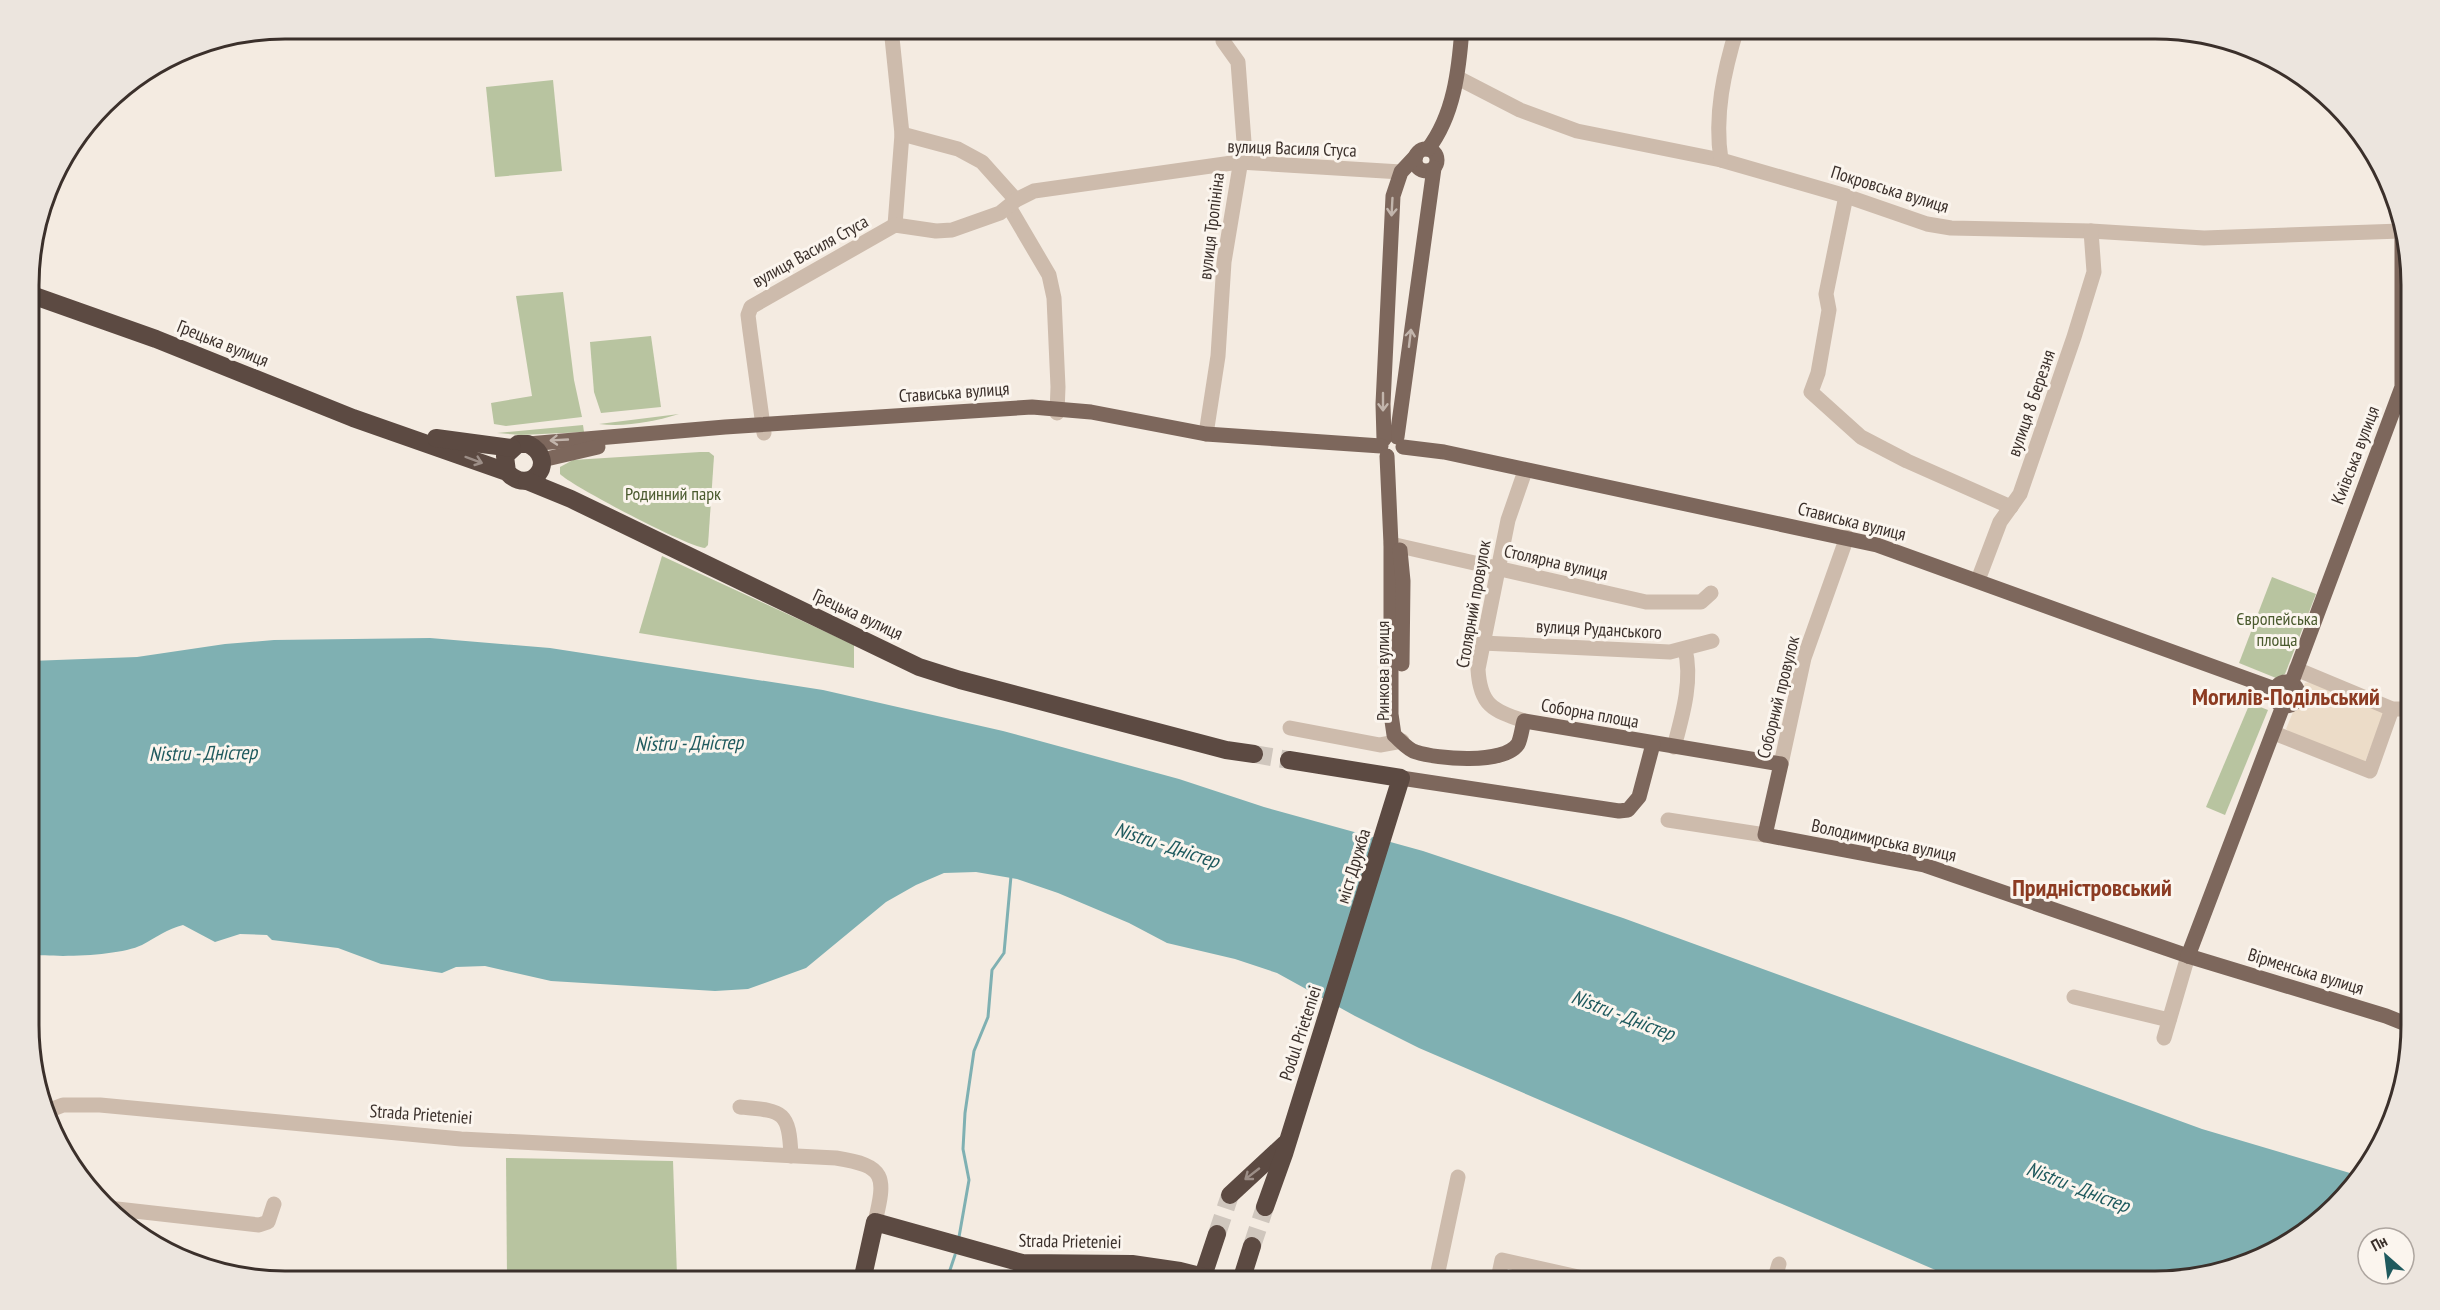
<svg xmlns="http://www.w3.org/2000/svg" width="2440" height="1310" font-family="'PT Sans Narrow',sans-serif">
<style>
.green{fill:#b8c4a0}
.plaza{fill:#ecdcc8}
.water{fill:#7fb0b2}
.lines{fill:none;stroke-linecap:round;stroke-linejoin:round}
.stream{stroke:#7fb0b2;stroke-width:3}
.highway-tunnel{stroke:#cfc6bd;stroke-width:18;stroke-dasharray:18 9;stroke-linecap:butt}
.minor{stroke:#cdbbac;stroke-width:15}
.major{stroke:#7d675c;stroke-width:15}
.highway{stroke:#5c4a42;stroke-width:18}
.oneway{stroke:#c2b5ac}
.oneway2{stroke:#9c8e87}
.labels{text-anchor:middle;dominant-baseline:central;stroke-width:6;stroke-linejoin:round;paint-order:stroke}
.street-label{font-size:18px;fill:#3b302b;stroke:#fbf5ee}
.park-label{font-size:18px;fill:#4a5a2e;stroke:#fbf5ee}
.water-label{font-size:20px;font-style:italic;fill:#1f5a5e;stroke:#fbf5ee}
.district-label{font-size:24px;font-weight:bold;fill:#8c3b22;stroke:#fbf5ee}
.rim{fill:none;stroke:#3b302b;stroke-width:3}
</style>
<rect width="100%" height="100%" fill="#f4ebe1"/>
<!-- green -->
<g class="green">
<polygon points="553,80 562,171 495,177 486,87"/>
<polygon points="563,292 574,380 582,417 506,426 494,424 491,403 532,396 516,296"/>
<polygon points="651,336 661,407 601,413 594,392 590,342"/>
<path d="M679,414C653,422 626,427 599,424Z"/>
<polygon points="583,425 584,432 521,435 497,433"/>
<path d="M700,452H709L714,456L708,545L705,548C690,548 573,487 560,474V467L573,460Z"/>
<polygon points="662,556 854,645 854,668 639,633"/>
<polygon points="2272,577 2316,594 2285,674 2276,678 2239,663"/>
<polygon points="2250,703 2268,710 2225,815 2206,807"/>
<polygon points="506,1158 673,1161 677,1276 507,1276"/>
</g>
<!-- plaza -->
<polygon class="plaza" points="2315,681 2386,708 2365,762 2292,734 2286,729 2305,683"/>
<!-- water -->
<path class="water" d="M430,638L550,648L823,690L1003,731L1179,779L1264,807L1423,851L1623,918L2202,1129L2360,1176L2348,1194L2297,1238L2237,1268L2171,1281H1961L1419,1048L1355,1016L1277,973L1235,959L1167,943L1129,923L1058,893L1017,879L976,872L944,873L916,885L886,902L806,968L748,989L715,991L551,981L485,966L456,967L442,973L381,964L338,948L272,940L267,935L240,934L215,942L183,925C167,929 157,937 142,945C119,956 56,958 31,954L30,661L137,657L225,644L274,640Z"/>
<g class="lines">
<!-- stream -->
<g class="stream">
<polyline points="959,1237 969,1180 963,1149 965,1113 974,1051 988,1017 992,970 1004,953 1011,876"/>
<polyline points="941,1281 950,1270 955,1255"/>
</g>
<!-- highway-tunnel -->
<g class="highway-tunnel">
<polyline points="1254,754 1289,760"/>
<polyline points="1217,1234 1230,1195"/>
<polyline points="1252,1246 1265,1207"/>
</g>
<!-- minor -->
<g class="minor">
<polyline points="891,28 902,134 895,225"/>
<polyline points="1458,78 1520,110 1577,131 1721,160 1846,196 1927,224 1951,228 2091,231 2204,238 2401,231"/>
<polyline points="902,134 958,149 982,162 1016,200"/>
<path d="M1721,160C1714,115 1724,71 1737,28"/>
<polyline points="1846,196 1826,294 1829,310 1818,373 1811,392 1861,437 1907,461 2011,507"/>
<polyline points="1009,207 1049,275 1054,298 1058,387 1057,413"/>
<polyline points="764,433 750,331 748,315 751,307 895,225 936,231 952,230 1000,213 1016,200 1034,191 1239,162 1401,172"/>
<polyline points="1206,434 1218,356 1224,262 1244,142 1238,62 1223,41 1224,28"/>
<polyline points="1391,544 1646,602 1701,602 1711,593"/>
<polyline points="1978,580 2000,522 2020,494 2074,337 2094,272 2091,231"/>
<polyline points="1482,643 1670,652 1712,641"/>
<polyline points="2296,669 2392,709 2411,709"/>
<path d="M1524,721C1492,710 1480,705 1478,669L1508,520L1525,471"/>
<polyline points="1290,728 1380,745 1402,741"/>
<polyline points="2274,733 2370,771 2392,709"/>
<path d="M1674,747C1682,717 1693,681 1685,649"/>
<polyline points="1781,764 1804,658 1847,537"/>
<polyline points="1668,820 1765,835"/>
<polyline points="2074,997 2169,1020"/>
<polyline points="2164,1038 2188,956"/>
<path d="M740,1107C783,1111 789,1110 791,1156"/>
<path d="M50,1110L63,1105H100L461,1139L836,1158C886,1166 886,1176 875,1222"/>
<polyline points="108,1208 259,1225 268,1222 274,1204"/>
<polyline points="1436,1281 1458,1177"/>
<polyline points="1510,1281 1503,1279 1499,1274 1502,1260 1596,1281"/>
<polyline points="1774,1281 1779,1264"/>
</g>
<!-- major -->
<g class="major">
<circle cx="1426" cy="160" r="11"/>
<path d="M1428,149C1454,115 1459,70 1462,28"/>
<polyline points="1397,437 1434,168"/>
<polyline points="1384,439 1383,404 1393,196 1401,172 1416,156"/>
<polyline points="528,444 725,427 1032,407 1091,412 1206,434 1381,446"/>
<polyline points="1403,447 1444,452 1877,545 2275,689"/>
<path d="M1387,456L1391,544V714L1394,735C1400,740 1408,750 1416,752C1437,759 1504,765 1518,744C1521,738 1522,728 1524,721L1781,764L1765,835L1924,865L2188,956L2386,1016L2411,1026"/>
<polyline points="542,460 598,447"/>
<polyline points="1400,550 1403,581 1402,664"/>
<circle cx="2286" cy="694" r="12"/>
<polyline points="2291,684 2402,387 2402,231"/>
<polyline points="1401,778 1619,811 1628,810 1639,797 1653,744"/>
<polyline points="2188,956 2283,706"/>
</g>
<!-- highway -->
<g class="highway">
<path d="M29,294L156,339L353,418L507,472C530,498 560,460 528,444H518L505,456L507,472"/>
<polyline points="436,438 512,448"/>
<polyline points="527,481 571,499 919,667 960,680 1226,750 1254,754"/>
<polyline points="1230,1195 1285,1144"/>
<polyline points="1265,1207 1284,1154 1401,778 1289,760"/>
<polyline points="1203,1276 1217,1234"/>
<polyline points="862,1281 875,1222 1022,1263 1132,1264 1180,1271 1220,1281"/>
<polyline points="1241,1281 1252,1246"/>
</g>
</g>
<!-- one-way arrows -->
<defs><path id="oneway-shaft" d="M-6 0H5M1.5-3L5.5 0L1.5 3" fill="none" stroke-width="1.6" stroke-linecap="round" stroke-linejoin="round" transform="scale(1.5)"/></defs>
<g class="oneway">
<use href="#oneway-shaft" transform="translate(1392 207) rotate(93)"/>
<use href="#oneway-shaft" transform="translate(1410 338) rotate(-83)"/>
<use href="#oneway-shaft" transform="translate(1383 402) rotate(90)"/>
<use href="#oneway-shaft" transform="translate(559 440) rotate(177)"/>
</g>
<g class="oneway2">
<use href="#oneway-shaft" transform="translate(474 460) rotate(20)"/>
<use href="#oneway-shaft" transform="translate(1252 1174) rotate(142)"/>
</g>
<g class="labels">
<!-- street labels -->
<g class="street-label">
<text transform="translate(1292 148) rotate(2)">вулиця Василя Стуса</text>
<text transform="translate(1890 189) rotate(17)">Покровська вулиця</text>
<text transform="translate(1211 226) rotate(-83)">вулиця Тропініна</text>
<text transform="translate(810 251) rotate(-29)">вулиця Василя Стуса</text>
<text transform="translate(223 343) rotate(22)">Грецька вулиця</text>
<text transform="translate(954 392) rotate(-4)">Стависька вулиця</text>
<text transform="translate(2031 403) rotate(-71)">вулиця 8 Березня</text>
<text transform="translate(2355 455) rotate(-69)">Київська вулиця</text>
<text transform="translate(1852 521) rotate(14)">Стависька вулиця</text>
<text transform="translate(1556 562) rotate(13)">Столярна вулиця</text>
<text transform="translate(1473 604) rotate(-80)">Столярний провулок</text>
<text transform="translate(858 614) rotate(25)">Грецька вулиця</text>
<text transform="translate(1599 629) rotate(3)">вулиця Руданського</text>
<text transform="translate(1382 671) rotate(-90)">Ринкова вулиця</text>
<text transform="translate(1778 697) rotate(-76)">Соборний провулок</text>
<text transform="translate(1590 713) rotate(10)">Соборна площа</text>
<text transform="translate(1884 840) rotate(12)">Володимирська вулиця</text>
<text transform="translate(1353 866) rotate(-73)">міст Дружба</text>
<text transform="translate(2306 971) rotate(17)">Вірменська вулиця</text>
<text transform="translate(1300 1033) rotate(-72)">Podul Prieteniei</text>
<text transform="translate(421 1114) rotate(4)">Strada Prieteniei</text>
<text transform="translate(1070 1241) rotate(1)">Strada Prieteniei</text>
</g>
<!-- park labels -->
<g class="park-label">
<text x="673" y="493">Родинний парк</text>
<text x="2277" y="618">Європейська<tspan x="2277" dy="21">площа</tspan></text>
</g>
<!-- water labels -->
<g class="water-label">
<text transform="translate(689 743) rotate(-1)">Nistru - Дністер</text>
<text transform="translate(203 753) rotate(-1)">Nistru - Дністер</text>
<text transform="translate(1167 845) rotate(18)">Nistru - Дністер</text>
<text transform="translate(1623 1015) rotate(21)">Nistru - Дністер</text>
<text transform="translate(2078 1187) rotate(21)">Nistru - Дністер</text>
</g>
<!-- district labels -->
<g class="district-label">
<text x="2286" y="696">Могилів-Подільський</text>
<text x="2092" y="887">Придністровський</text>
</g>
</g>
<!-- crop -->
<path d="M0 0H2440V1310H0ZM285 39H2155A246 246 0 0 1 2401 285V1025A246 246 0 0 1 2155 1271H285A246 246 0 0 1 39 1025V285A246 246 0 0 1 285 39Z" fill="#ece5de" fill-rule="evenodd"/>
<path class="rim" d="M285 39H2155A246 246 0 0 1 2401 285V1025A246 246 0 0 1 2155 1271H285A246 246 0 0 1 39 1025V285A246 246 0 0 1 285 39Z"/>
<!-- north arrow -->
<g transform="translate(2386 1256) rotate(332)"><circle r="28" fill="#fbf5ee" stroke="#aea6a0" stroke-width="1.5"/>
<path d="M0-4.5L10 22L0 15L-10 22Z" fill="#1f5a5e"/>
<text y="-9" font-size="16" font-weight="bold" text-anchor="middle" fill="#3b302b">Пн</text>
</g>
</svg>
